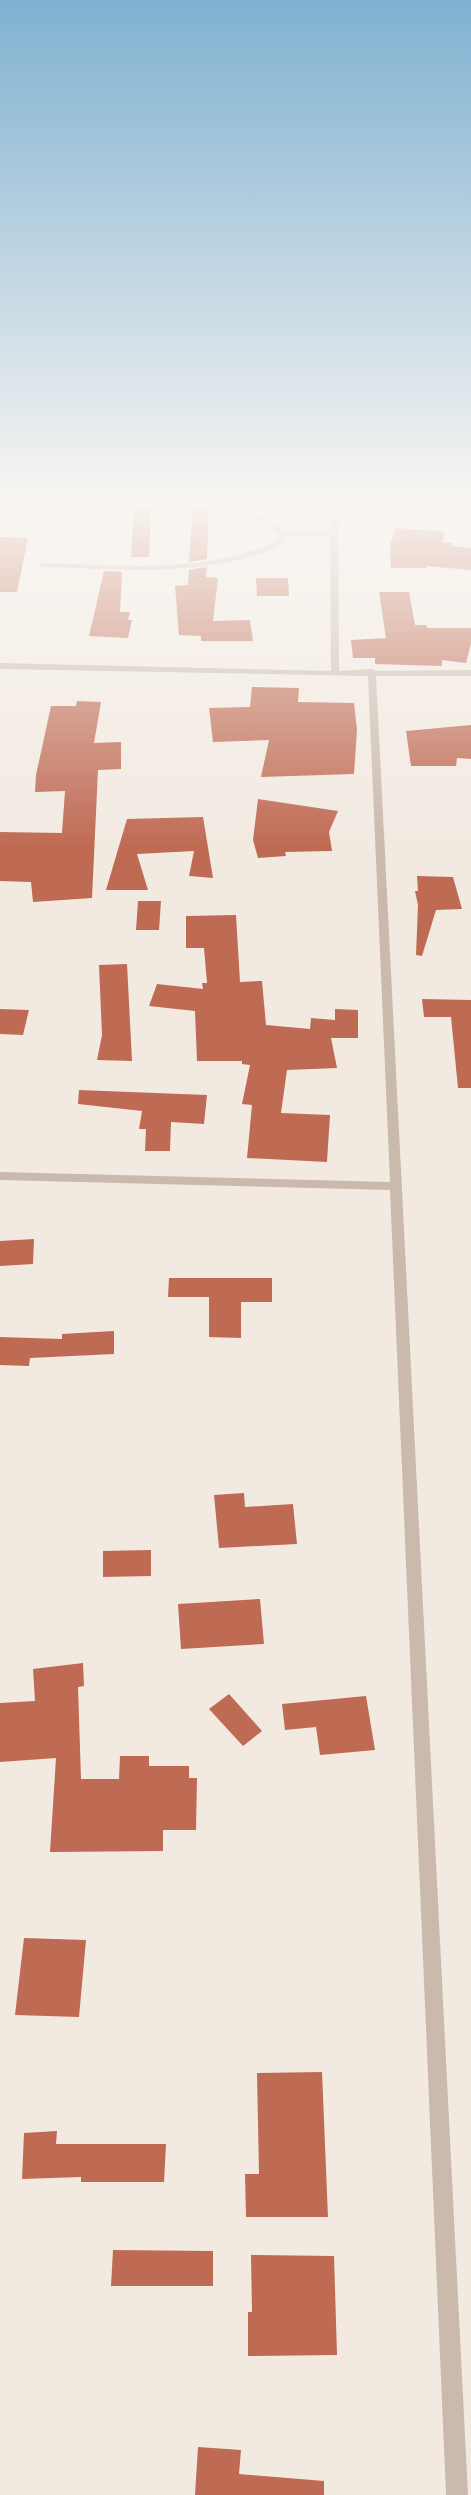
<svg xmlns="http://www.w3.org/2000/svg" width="471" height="2495" font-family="'PT Sans',sans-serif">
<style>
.building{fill:#bf6a53}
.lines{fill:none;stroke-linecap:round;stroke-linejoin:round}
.minor{fill:#cabaad;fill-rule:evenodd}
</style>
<rect width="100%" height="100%" fill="#f2eae1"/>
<!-- building -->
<g class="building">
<polygon points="134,506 151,506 149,557 131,557"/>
<polygon points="193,506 209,508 207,559 189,562"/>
<polygon points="396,528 445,532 442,542 453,543 453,546 471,548 471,570 427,566 427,568 391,568 390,545"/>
<polygon points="0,537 28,538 17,592 0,592"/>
<polygon points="207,567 206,577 218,578 213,621 250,620 253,641 201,641 201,636 179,635 175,586 188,585 189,570"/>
<polygon points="104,571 122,572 120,612 130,612 128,620 132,620 128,638 89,636"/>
<polygon points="256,578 288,578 289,596 257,596"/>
<polygon points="379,592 409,592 415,625 426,625 427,628 471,628 471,643 466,663 442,660 442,666 375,664 375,658 353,658 351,640 386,638"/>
<polygon points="252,687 299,688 298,702 354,703 357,730 354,774 261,777 269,740 213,742 209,708 250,707"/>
<polygon points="77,701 101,702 94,743 121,742 121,769 98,770 92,898 33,902 31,882 0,881 0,832 62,833 65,791 35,792 36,775 51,706 76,706"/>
<polygon points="471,725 471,759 457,758 456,766 411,766 406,731"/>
<polygon points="258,799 338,811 329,832 332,851 285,852 286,856 258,858 253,840"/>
<polygon points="203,817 213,878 189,876 194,851 137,854 148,890 106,890 127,819"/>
<polygon points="417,876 453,877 462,909 436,910 422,956 416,955 418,905 415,891 418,891"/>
<polygon points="138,901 161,901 159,930 136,930"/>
<polygon points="236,915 240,982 262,981 266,1025 310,1029 311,1018 335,1020 335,1009 358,1010 358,1038 331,1038 337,1068 287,1070 281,1113 330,1115 327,1162 247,1158 252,1105 242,1104 250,1065 242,1064 242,1061 197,1061 195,1011 149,1006 157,984 203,989 202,983 207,983 204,948 186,948 186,916"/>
<polygon points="127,964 132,1061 97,1060 102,1035 99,965"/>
<polygon points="422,999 471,1000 471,1088 458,1088 451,1017 424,1017"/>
<polygon points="0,1009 29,1010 23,1035 0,1034"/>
<polygon points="79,1090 207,1095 204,1124 171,1122 170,1151 145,1151 146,1129 139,1129 142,1111 78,1104"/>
<polygon points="34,1239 33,1264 0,1266 0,1241"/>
<polygon points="169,1278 272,1278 272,1302 241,1302 241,1338 209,1337 209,1297 168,1297"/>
<polygon points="114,1331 114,1354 30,1358 29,1366 0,1365 0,1337 62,1339 62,1334"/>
<polygon points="244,1493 245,1507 293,1504 297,1544 219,1548 214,1495"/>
<polygon points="151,1550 151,1576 103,1577 103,1551"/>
<polygon points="260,1599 264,1644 181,1649 178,1604"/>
<polygon points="83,1663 84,1686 78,1687 81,1779 119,1779 120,1756 149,1756 149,1766 189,1766 189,1778 197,1778 196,1830 163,1830 163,1851 50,1852 56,1758 0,1762 0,1703 35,1701 33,1669"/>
<polygon points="229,1694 262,1731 243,1746 209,1709"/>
<polygon points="366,1696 375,1750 320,1755 316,1727 285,1730 282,1704"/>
<polygon points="24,1938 86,1940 79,2017 15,2015"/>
<polygon points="322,2072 328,2217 246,2217 245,2174 259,2174 257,2073"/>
<polygon points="57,2131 56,2144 166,2144 164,2182 81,2182 81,2177 22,2179 24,2133"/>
<polygon points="113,2250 213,2251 213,2286 111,2286"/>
<polygon points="251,2255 334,2256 337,2355 248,2356 248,2312 252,2312"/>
<polygon points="198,2447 241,2450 239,2474 324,2481 324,2495 195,2495"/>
</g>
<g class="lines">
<!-- minor -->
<g class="minor">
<polygon points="83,499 56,504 52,502 62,499"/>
<path d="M145,499C192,499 248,499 285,532H330V499H338L339,671L372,669L376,671L471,670V676H376L468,2495H446L390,1190L0,1180V1172L390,1182L368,676L0,669V663L331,671L330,536H286L283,544C209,579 122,569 42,567L38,565L42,563C119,565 205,575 277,541L279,534C245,503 193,504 149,501Z"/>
</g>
</g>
<!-- sky -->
<linearGradient id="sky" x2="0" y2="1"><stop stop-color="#7fb1d1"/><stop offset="0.59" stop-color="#f9f6f2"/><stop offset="1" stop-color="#f9f6f2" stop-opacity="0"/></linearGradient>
<rect width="471" height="848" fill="url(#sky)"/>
</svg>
